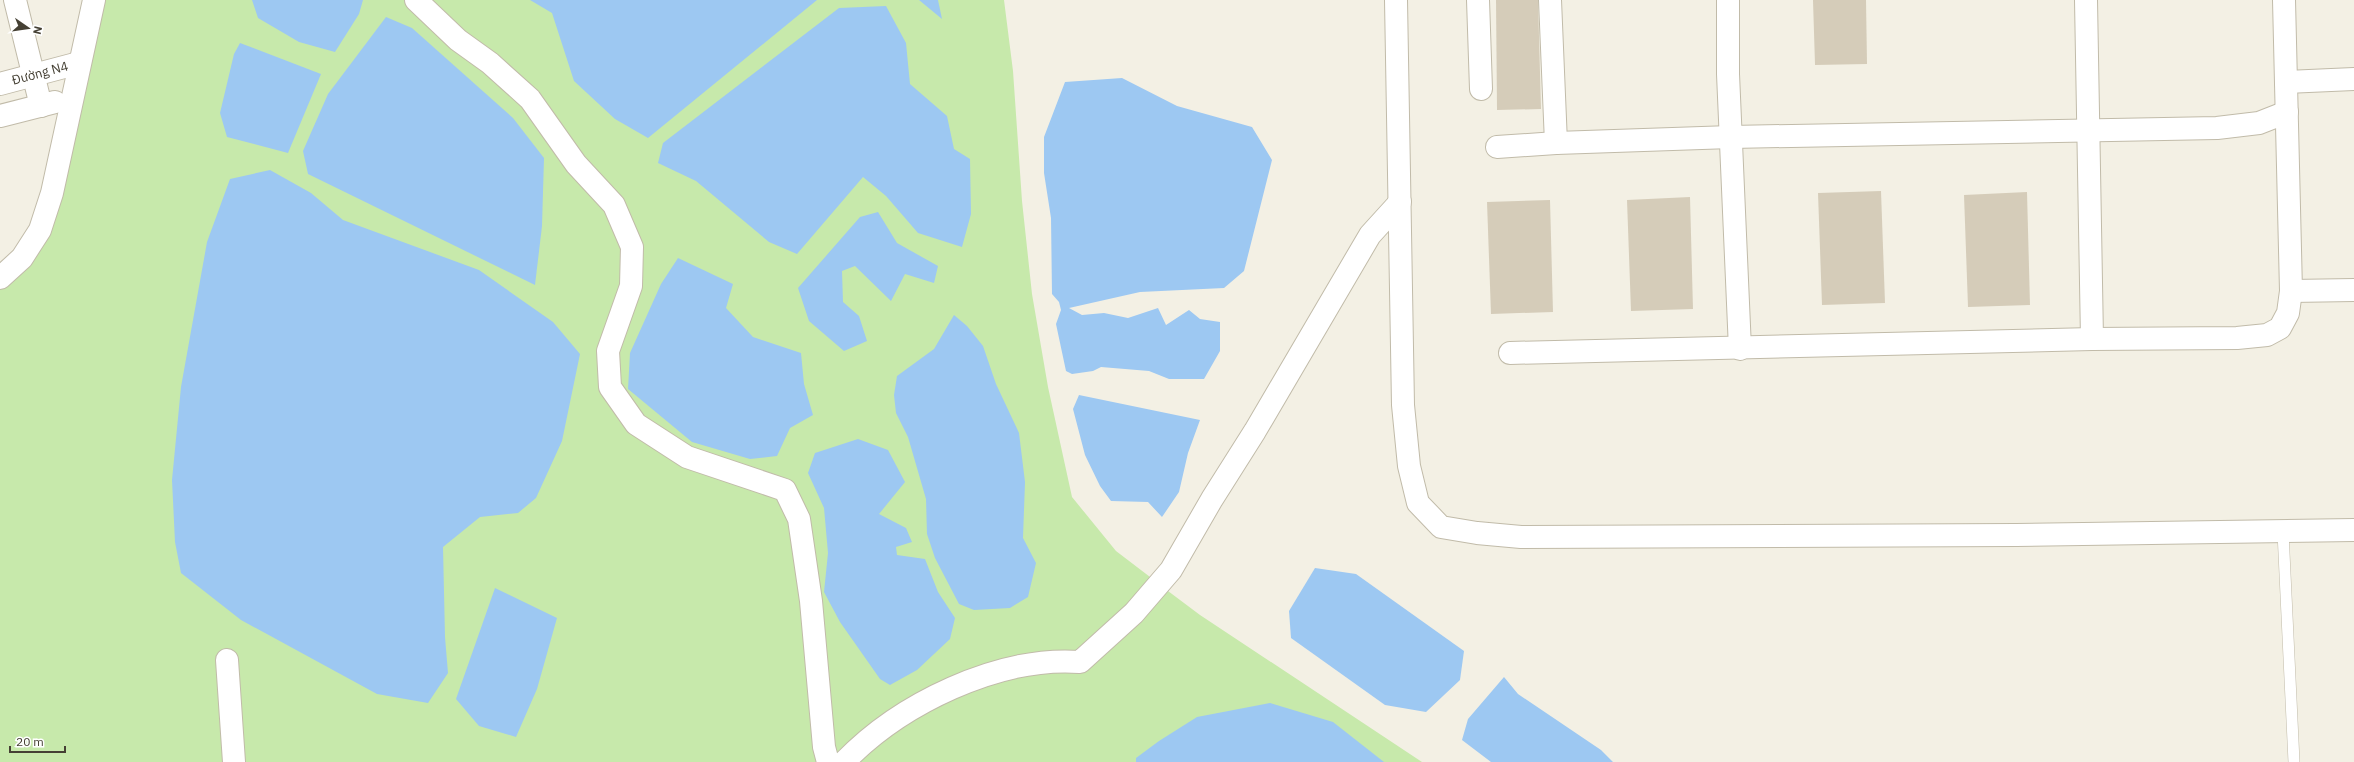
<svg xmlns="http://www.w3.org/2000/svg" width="2354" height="762" font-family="'IBM Plex Sans',sans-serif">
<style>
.green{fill:#c7e9ab}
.water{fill:#9dc8f2}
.building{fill:#d5ccb9}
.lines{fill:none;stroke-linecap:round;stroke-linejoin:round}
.lane-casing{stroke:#c1bba9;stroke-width:12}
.street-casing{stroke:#c1bba9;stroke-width:24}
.lane{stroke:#fff;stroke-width:11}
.street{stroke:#fff;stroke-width:22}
.labels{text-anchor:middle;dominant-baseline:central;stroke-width:3;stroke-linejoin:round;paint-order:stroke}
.street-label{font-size:13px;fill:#454034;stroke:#fff}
</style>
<rect width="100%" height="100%" fill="#f3f0e4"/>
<!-- green -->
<g class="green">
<polygon points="101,0 406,0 525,104 609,210 625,249 625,285 601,352 632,428 781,495 793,521 821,762 0,762 0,286 26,264"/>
<polygon points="425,0 1004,0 1013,71 1022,201 1032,294 1048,387 1072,497 1116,551 1154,580 1078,656 1020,660 837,761 790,484 691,452 641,419 617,385 614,352 638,288 620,202"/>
<polygon points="1164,588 1200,615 1422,762 853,762 903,723 983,681 1065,667"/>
</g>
<!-- water -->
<g class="water">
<polygon points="252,0 363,0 359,14 335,52 299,42 258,18"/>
<polygon points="530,0 817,0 648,138 615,119 574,81 552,13"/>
<polygon points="919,0 938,0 942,19"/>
<polygon points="886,6 906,43 910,84 947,116 954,149 970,159 971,214 962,247 918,233 886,196 863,177 797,254 769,242 696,181 658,163 663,143 839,8"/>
<polygon points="386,17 412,28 513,118 544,158 542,226 535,285 308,174 303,151 328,94"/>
<polygon points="240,43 321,74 288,153 227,137 220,113 234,54"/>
<polygon points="1122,78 1177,106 1252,127 1272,160 1244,271 1224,288 1140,292 1069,308 1082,315 1104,313 1128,318 1158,308 1166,325 1189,310 1200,319 1220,322 1220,351 1204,379 1169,379 1149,371 1101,367 1093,371 1072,374 1066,371 1056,324 1061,310 1059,302 1052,294 1051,218 1044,173 1044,137 1065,82"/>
<polygon points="270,170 311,193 343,220 479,270 553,322 580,354 562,441 536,498 518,513 480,517 443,547 445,637 448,673 428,703 377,694 241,620 181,573 175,542 172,480 181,387 207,242 230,179"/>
<polygon points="878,212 897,243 938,266 934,283 905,274 891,301 855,266 842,271 843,302 859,316 867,341 844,351 809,321 798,288 860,217"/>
<polygon points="678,258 733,284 726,308 753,337 801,353 804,384 813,415 790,428 777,456 750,459 692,442 628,389 630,353 661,284"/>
<polygon points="954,315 967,326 983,346 996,384 1019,433 1025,482 1023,538 1036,563 1028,597 1010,608 974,610 959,604 935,558 927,534 926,499 908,437 896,413 894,395 897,376 934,349"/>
<polygon points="1079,395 1200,420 1188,453 1179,492 1162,517 1148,502 1111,501 1100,486 1085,455 1073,409"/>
<polygon points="858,439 888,450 905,482 879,514 906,528 912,542 896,547 897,555 925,559 938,592 955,618 950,639 917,670 890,685 880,679 840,622 824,592 828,553 824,508 808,473 815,453"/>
<polygon points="1315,568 1356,574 1464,651 1460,680 1426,712 1385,705 1291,638 1289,611"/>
<polygon points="495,588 557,618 537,689 516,737 479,726 456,699"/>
<polygon points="1504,677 1518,694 1601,750 1613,762 1491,762 1462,740 1468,719"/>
<polygon points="1270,703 1333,722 1384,762 1136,762 1136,758 1159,741 1197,717"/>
</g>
<!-- building -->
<g class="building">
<polygon points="1496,0 1538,0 1541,109 1497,110"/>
<polygon points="1813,0 1866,0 1867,64 1815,65"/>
<polygon points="1881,191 1885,303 1822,305 1818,193"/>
<polygon points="2027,192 2030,305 1968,307 1964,195"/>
<polygon points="1690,197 1693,309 1631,311 1627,200"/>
<polygon points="1550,200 1553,312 1491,314 1487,202"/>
</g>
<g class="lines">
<defs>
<polyline id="lane" points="2283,532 2294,762"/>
<g id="street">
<polyline points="15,0 41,106"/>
<polyline points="416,0 458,40 490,63 530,99 576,164 614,205 632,247 631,286 608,351 610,387 636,424 687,457 785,490 799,519 811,601 824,747 828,762"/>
<polyline points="1396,0 1403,405 1409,466 1418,503 1441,527 1477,533 1521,537 2016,535 2354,530"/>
<polyline points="1478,0 1481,89"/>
<polyline points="1550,0 1556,143"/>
<polyline points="1728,0 1728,74 1740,349"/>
<polyline points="2086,0 2092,339"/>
<polyline points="2286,82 2354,79"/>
<polyline points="0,84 79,63"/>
<polyline points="0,116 55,102"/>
<polyline points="1497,147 1556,143 1731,137 2217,128 2259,123 2287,112"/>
<polyline points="0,278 22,258 40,230 52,193 94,0"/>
<polyline points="2291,291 2354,290"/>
<polyline points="1510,353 2092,339 2237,338 2267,335 2280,328 2288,313 2291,291 2284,0"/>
<polyline points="227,660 234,762"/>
<path d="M844,762C900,704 998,656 1080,662L1134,613L1171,570L1212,499L1255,431L1370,235L1400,202"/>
</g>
</defs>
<!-- lane casing -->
<use href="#lane" class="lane-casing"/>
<!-- street casing -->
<use href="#street" class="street-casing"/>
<!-- lane -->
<use href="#lane" class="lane"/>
<!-- street -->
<use href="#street" class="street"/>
</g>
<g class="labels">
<!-- street labels -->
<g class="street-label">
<text transform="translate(40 73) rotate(-15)">Đường N4</text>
</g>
</g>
<!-- north arrow -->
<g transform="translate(28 28) rotate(103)" stroke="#ffffff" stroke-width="3" paint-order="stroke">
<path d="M0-3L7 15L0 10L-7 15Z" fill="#454034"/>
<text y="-6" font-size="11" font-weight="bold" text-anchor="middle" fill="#454034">N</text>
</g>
<!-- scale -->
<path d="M10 746v6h55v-6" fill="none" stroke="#454034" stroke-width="2"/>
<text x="16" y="746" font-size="12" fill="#454034" stroke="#ffffff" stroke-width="3" paint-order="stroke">20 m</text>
</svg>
